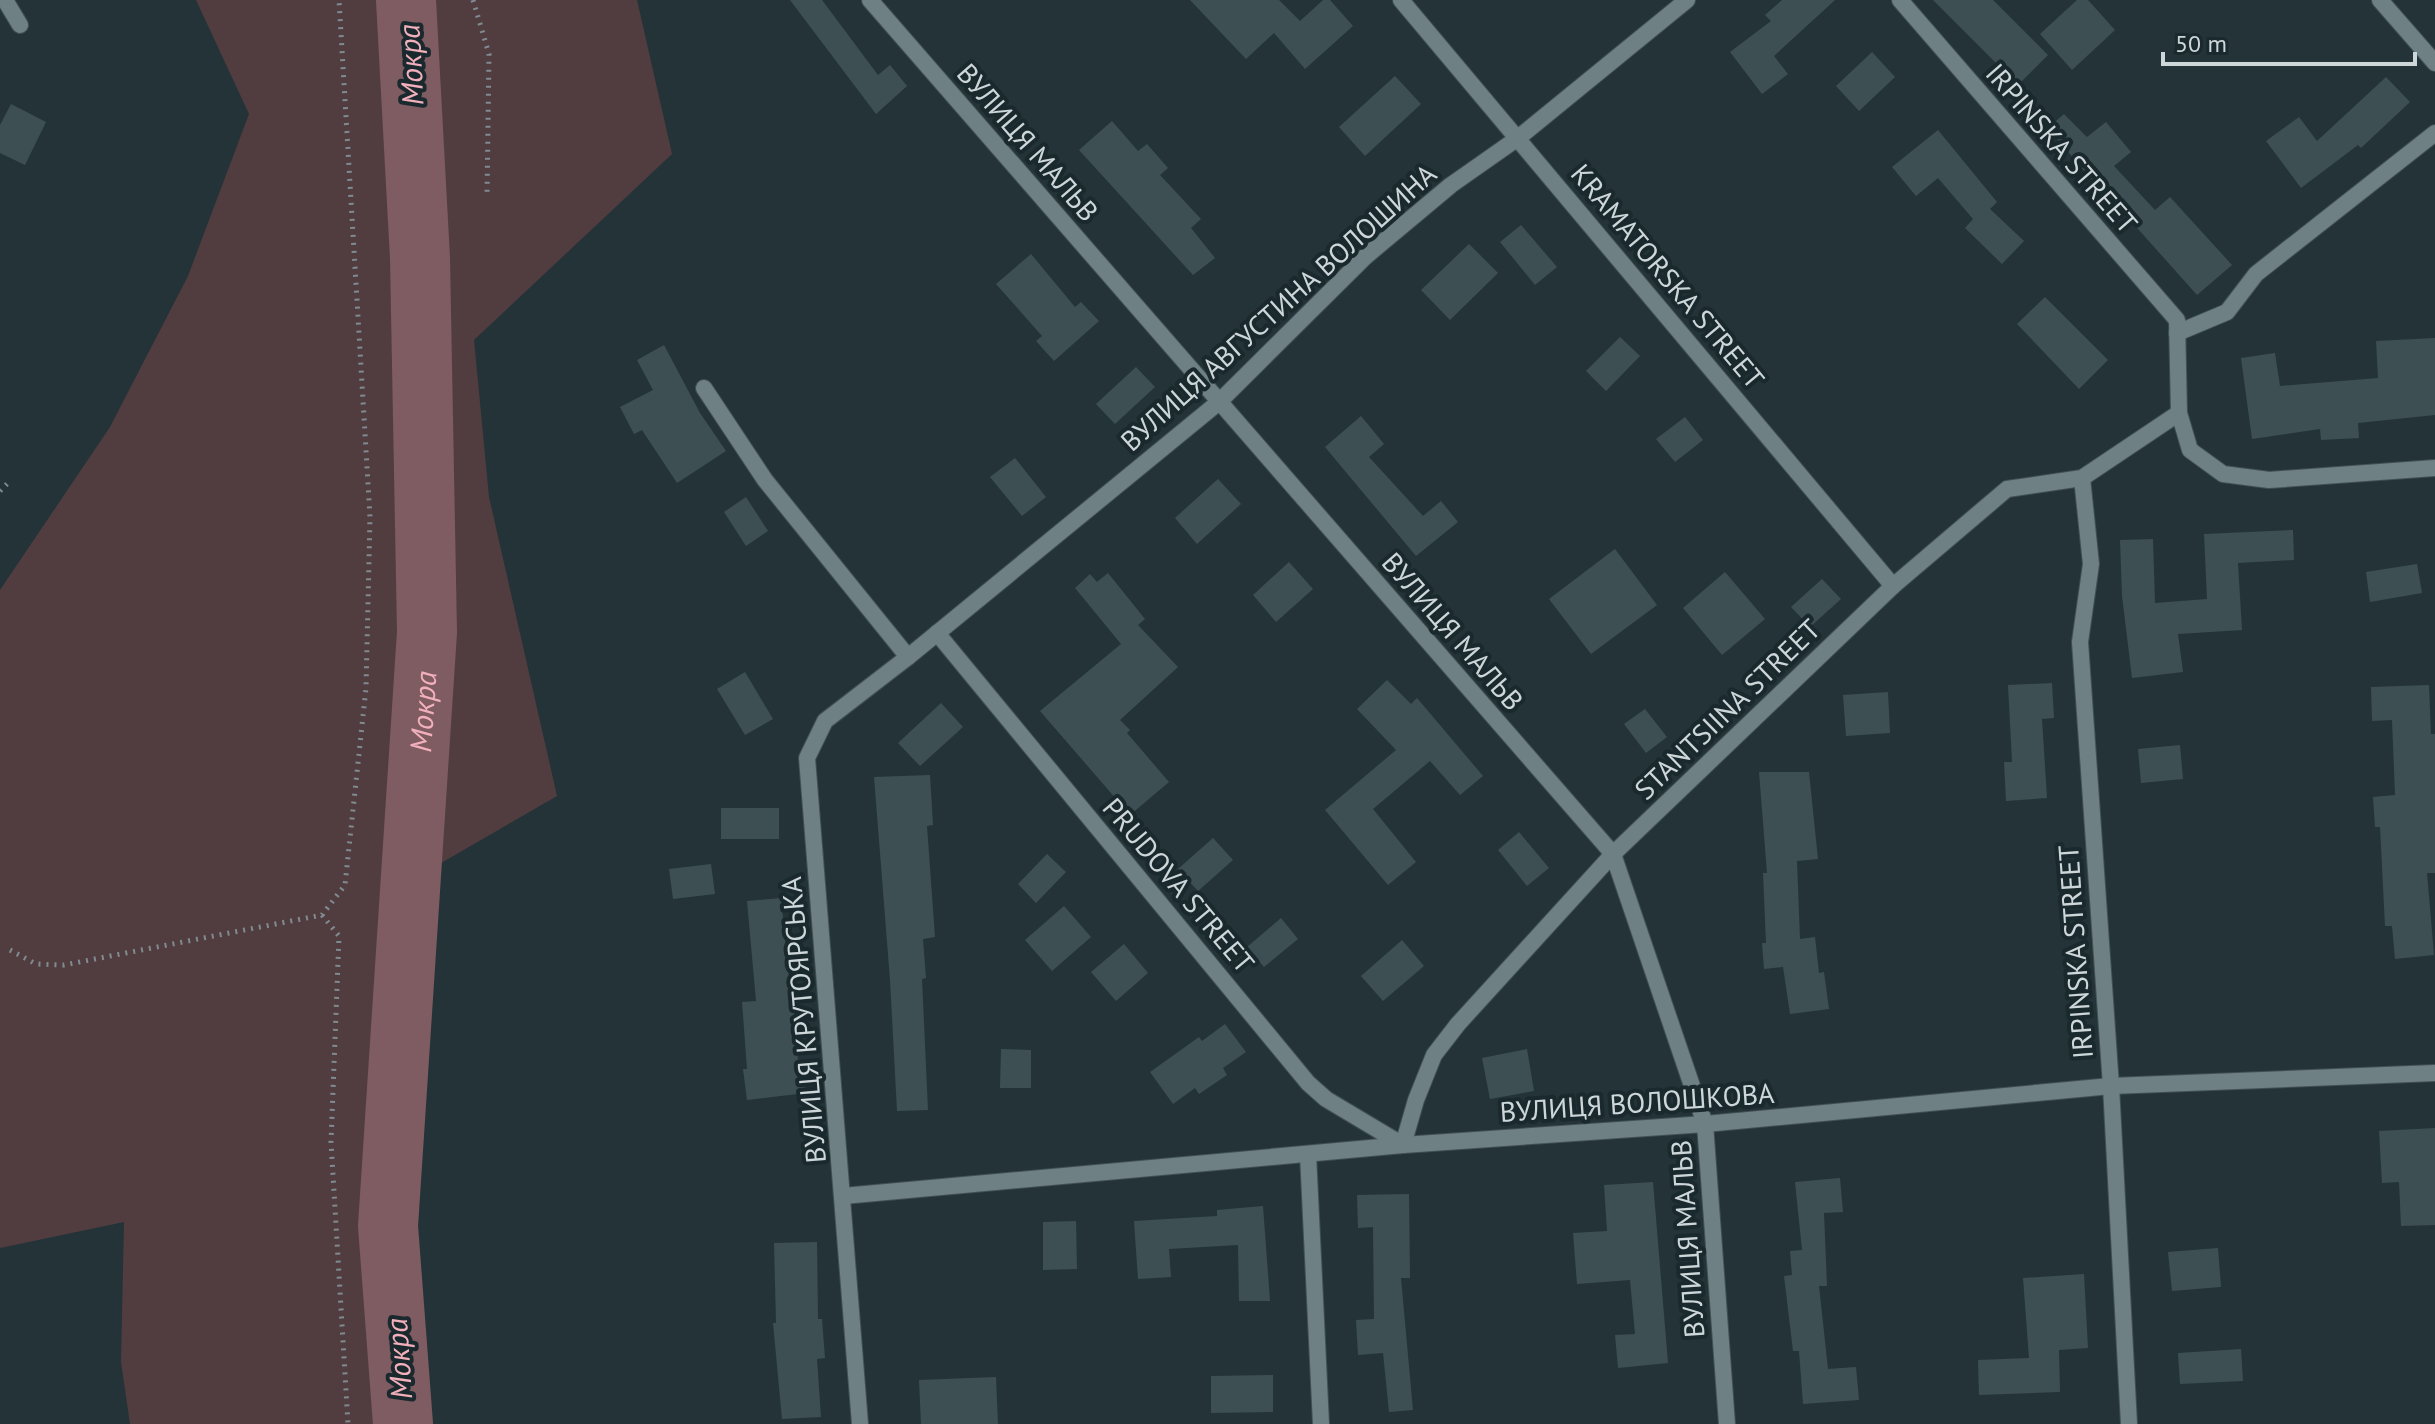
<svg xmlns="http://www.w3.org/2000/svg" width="2435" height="1424" font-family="'PT Sans',sans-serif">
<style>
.green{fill:#513d40}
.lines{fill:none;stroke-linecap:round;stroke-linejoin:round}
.river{stroke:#7f5b62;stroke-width:60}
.building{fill:#3e4f53}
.minor-casing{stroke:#425054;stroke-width:18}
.tertiary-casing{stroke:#425054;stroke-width:18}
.path{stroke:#808b8f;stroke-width:5;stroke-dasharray:2 6;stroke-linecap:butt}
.minor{stroke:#6e8084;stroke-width:16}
.tertiary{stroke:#6e8084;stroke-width:16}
.labels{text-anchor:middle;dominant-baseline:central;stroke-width:8;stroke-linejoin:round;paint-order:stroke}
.street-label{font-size:28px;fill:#cdd6d9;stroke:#1a292d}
.water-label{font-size:30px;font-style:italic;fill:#f2b0bc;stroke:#1a292d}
</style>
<rect width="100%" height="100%" fill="#243337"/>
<!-- green -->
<polygon class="green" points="196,0 637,0 672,154 474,340 489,497 557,796 384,896 361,1225 426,1424 130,1424 121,1362 124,1222 0,1248 0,590 110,427 188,276 249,114"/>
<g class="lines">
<!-- river -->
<path class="river" id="s1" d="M403,1424L388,1226L427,632L420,258L406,0"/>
</g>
<!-- building -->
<g class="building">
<polygon points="790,0 822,0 878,75 890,65 907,86 876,114"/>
<polygon points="1190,0 1279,0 1300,21 1323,0 1330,0 1353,26 1305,69 1274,33 1246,59"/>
<polygon points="1782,0 1835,0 1774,56 1788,74 1762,94 1730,52 1771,21 1765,15"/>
<polygon points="1933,0 1993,0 2048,55 2018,85"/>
<polygon points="2077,0 2088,0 2115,30 2072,70 2040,34"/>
<polygon points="1872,52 1895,77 1859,111 1836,86"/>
<polygon points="1395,76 1421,104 1365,156 1339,127"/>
<polygon points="2386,77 2410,102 2361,148 2358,145 2301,188 2266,141 2299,117 2317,141"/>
<polygon points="11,104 46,122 25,165 0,153 0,125"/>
<polygon points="2064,114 2087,137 2106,122 2131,152 2114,166 2155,210 2170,197 2232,265 2197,295 2122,211 2120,213 2048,128"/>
<polygon points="1112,121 1138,151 1147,144 1168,168 1160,175 1201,219 1191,228 1215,258 1193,275 1079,150"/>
<polygon points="1938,130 1997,202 1990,209 2024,241 2002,264 1965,228 1973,219 1938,178 1916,196 1892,167"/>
<polygon points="1521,225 1557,267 1535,285 1500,242"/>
<polygon points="1469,244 1498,273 1450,320 1421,290"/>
<polygon points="1031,254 1075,307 1081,302 1099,321 1054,361 1036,341 1042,336 996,284"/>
<polygon points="2045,297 2108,360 2079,389 2017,324"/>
<polygon points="1620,337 1640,356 1606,391 1586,371"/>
<polygon points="2435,338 2435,415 2358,423 2359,438 2321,440 2320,429 2252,439 2241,358 2275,353 2280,386 2378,378 2376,341"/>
<polygon points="664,345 700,413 726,451 677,483 642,430 634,434 620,407 653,390 637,360"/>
<polygon points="1136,367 1155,387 1115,424 1096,404"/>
<polygon points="1361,416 1384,444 1369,457 1423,516 1441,501 1458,522 1416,556 1325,447"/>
<polygon points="1685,417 1703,440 1675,462 1656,439"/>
<polygon points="1015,458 1046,497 1022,516 990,477"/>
<polygon points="1218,479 1241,504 1197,544 1175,518"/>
<polygon points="746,497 768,531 746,546 724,512"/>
<polygon points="2293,530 2294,560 2238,563 2242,630 2178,634 2183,672 2132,678 2122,596 2120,540 2153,539 2155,603 2207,599 2204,534"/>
<polygon points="1615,549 1657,605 1591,654 1549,599"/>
<polygon points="1289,562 1313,589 1276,622 1253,595"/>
<polygon points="2417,564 2422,593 2370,602 2366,572"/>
<polygon points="1725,572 1765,619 1722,655 1683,608"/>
<polygon points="1108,573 1145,619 1138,625 1178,667 1120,720 1130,730 1127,733 1169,782 1130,815 1040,711 1121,644 1075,588 1090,574 1097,582"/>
<polygon points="1822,579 1841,599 1810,627 1791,607"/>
<polygon points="745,672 773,719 745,735 717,689"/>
<polygon points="1387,680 1411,704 1417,698 1483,776 1460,795 1430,761 1373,809 1416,862 1388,885 1325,810 1396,750 1357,709"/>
<polygon points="2052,683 2054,718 2042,719 2047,798 2006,801 2004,762 2012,762 2008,685"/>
<polygon points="2429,685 2431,734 2435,734 2435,873 2427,873 2434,955 2395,959 2392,926 2385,926 2380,827 2375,827 2373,797 2395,795 2392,720 2372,721 2371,687"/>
<polygon points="1888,692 1890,733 1846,736 1843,695"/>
<polygon points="941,703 963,727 920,766 898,743"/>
<polygon points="1645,709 1667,737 1646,753 1624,724"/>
<polygon points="2180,745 2183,779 2141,783 2138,749"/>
<polygon points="1759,772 1809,772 1818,859 1797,861 1800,939 1815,937 1819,973 1824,972 1829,1009 1790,1014 1783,967 1764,969 1762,943 1766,943 1763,873 1767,873"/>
<polygon points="930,775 933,825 927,826 935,937 923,939 926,978 922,979 928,1110 897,1111 890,980 874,777"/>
<rect x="721" y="808" width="58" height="31"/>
<polygon points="1519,832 1549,868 1527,886 1498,850"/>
<polygon points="1213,838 1233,860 1198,891 1178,869"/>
<polygon points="1047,854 1066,872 1036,903 1018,884"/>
<polygon points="711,864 715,894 673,899 669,869"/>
<polygon points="781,898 791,999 794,999 798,1063 802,1062 806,1093 747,1100 743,1069 747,1069 742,1002 756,1001 747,901"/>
<polygon points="1064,906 1091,937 1052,971 1025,940"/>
<polygon points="1281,918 1298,939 1264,967 1247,947"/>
<polygon points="1402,940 1424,966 1383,1001 1361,976"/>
<polygon points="1124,944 1148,973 1116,1001 1091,972"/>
<polygon points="1225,1024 1246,1052 1223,1068 1227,1075 1199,1094 1195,1088 1173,1104 1150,1072 1199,1037 1202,1041"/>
<polygon points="1001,1049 1031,1050 1031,1088 1000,1088"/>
<polygon points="1527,1049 1534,1091 1490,1099 1482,1058"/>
<polygon points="2435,1128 2435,1225 2401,1226 2399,1182 2382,1183 2379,1131"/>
<polygon points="1840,1178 1843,1212 1824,1213 1827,1286 1819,1286 1828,1369 1856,1367 1859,1400 1803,1404 1799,1351 1793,1351 1784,1276 1792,1275 1790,1251 1802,1250 1795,1182"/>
<polygon points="1653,1182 1668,1363 1618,1368 1615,1335 1635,1334 1630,1280 1577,1284 1573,1233 1607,1231 1604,1185"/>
<polygon points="1409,1194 1410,1278 1401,1278 1413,1410 1389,1412 1383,1353 1358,1355 1356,1320 1374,1319 1373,1227 1358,1228 1357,1195"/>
<polygon points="1263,1206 1270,1301 1239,1301 1238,1245 1169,1249 1171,1277 1138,1279 1134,1221 1217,1216 1217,1210"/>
<polygon points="1076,1221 1077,1269 1043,1270 1043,1222"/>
<polygon points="817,1242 818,1319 822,1319 825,1358 817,1359 821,1417 782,1419 773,1323 776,1323 774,1243"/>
<polygon points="2218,1248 2221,1287 2172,1291 2168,1252"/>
<polygon points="2084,1274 2088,1348 2059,1350 2060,1392 1979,1395 1978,1360 2029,1358 2023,1278"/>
<polygon points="2241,1349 2243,1381 2180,1384 2178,1353"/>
<polygon points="1273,1375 1273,1412 1211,1413 1211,1376"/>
<polygon points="996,1377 998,1424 921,1424 919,1380"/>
</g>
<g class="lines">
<defs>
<g id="minor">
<polyline points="5,0 20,25"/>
<polyline points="870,0 1613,854 1705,1124 1727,1424"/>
<polyline points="1401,0 1893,586"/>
<polyline points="2380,0 2435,63"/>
<polyline points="2177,333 2227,312 2256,274 2435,133"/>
<polyline points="704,388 765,480 908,657"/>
<polyline points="2082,478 2091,564 2080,642 2111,1086 2129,1424"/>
<polyline points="937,633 1308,1083 1326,1099 1403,1145 1416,1100 1434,1055 1458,1024 1613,854 1893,586 2007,489 2082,478 2179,413"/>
<polyline points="1308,1154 1321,1424"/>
<polyline points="843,1196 1403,1145 1705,1124 2111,1086 2435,1073"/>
<polyline points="860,1424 807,758 825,721 908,657 1219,402 1365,257 1451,185 1518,138 1687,0"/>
</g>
<polyline id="tertiary" points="1900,0 2177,320 2179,413 2190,450 2223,474 2269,480 2435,468"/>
</defs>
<!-- minor casing -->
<use href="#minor" class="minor-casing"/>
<!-- tertiary casing -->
<use href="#tertiary" class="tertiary-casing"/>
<!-- path -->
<g class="path">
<polyline points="473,0 489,54 487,197"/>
<polyline points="0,491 8,483"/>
<polyline points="322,915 339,936 331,1142 348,1424"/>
<polyline points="10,950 36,964 64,965 322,915 345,885 366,688 370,517 339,0"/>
</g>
<!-- minor -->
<use href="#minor" class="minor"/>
<!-- tertiary -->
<use href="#tertiary" class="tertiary"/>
</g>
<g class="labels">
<!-- street labels -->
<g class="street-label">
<text transform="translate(1028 142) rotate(49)">ВУЛИЦЯ МАЛЬВ</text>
<text transform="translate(2062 148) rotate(49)">IRPINSKA STREET</text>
<text transform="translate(1668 276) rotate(50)">KRAMATORSKA STREET</text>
<text transform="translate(1278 307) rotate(-42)">ВУЛИЦЯ АВГУСТИНА ВОЛОШИНА</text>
<text transform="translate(1453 631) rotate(49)">ВУЛИЦЯ МАЛЬВ</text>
<text transform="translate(1727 709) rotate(-44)">STANTSIINA STREET</text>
<text transform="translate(1179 885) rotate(50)">PRUDOVA STREET</text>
<text transform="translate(2075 952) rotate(-94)">IRPINSKA STREET</text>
<text transform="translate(803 1020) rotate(-95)">ВУЛИЦЯ КРУТОЯРСЬКА</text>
<text transform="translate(1637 1102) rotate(-4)">ВУЛИЦЯ ВОЛОШКОВА</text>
<text transform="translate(1687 1239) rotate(-94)">ВУЛИЦЯ МАЛЬВ</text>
</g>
<!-- water labels -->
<g class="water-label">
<text transform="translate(410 65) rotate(-93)">Мокра</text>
<text stroke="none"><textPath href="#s1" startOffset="714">Мокра</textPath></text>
<text transform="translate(398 1359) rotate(-94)">Мокра</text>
</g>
</g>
<!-- scale -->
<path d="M2163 52v12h252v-12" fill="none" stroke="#cdd6d9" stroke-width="4"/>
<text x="2175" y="52" font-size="24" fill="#cdd6d9" stroke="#1a292d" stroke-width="6" paint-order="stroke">50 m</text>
</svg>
